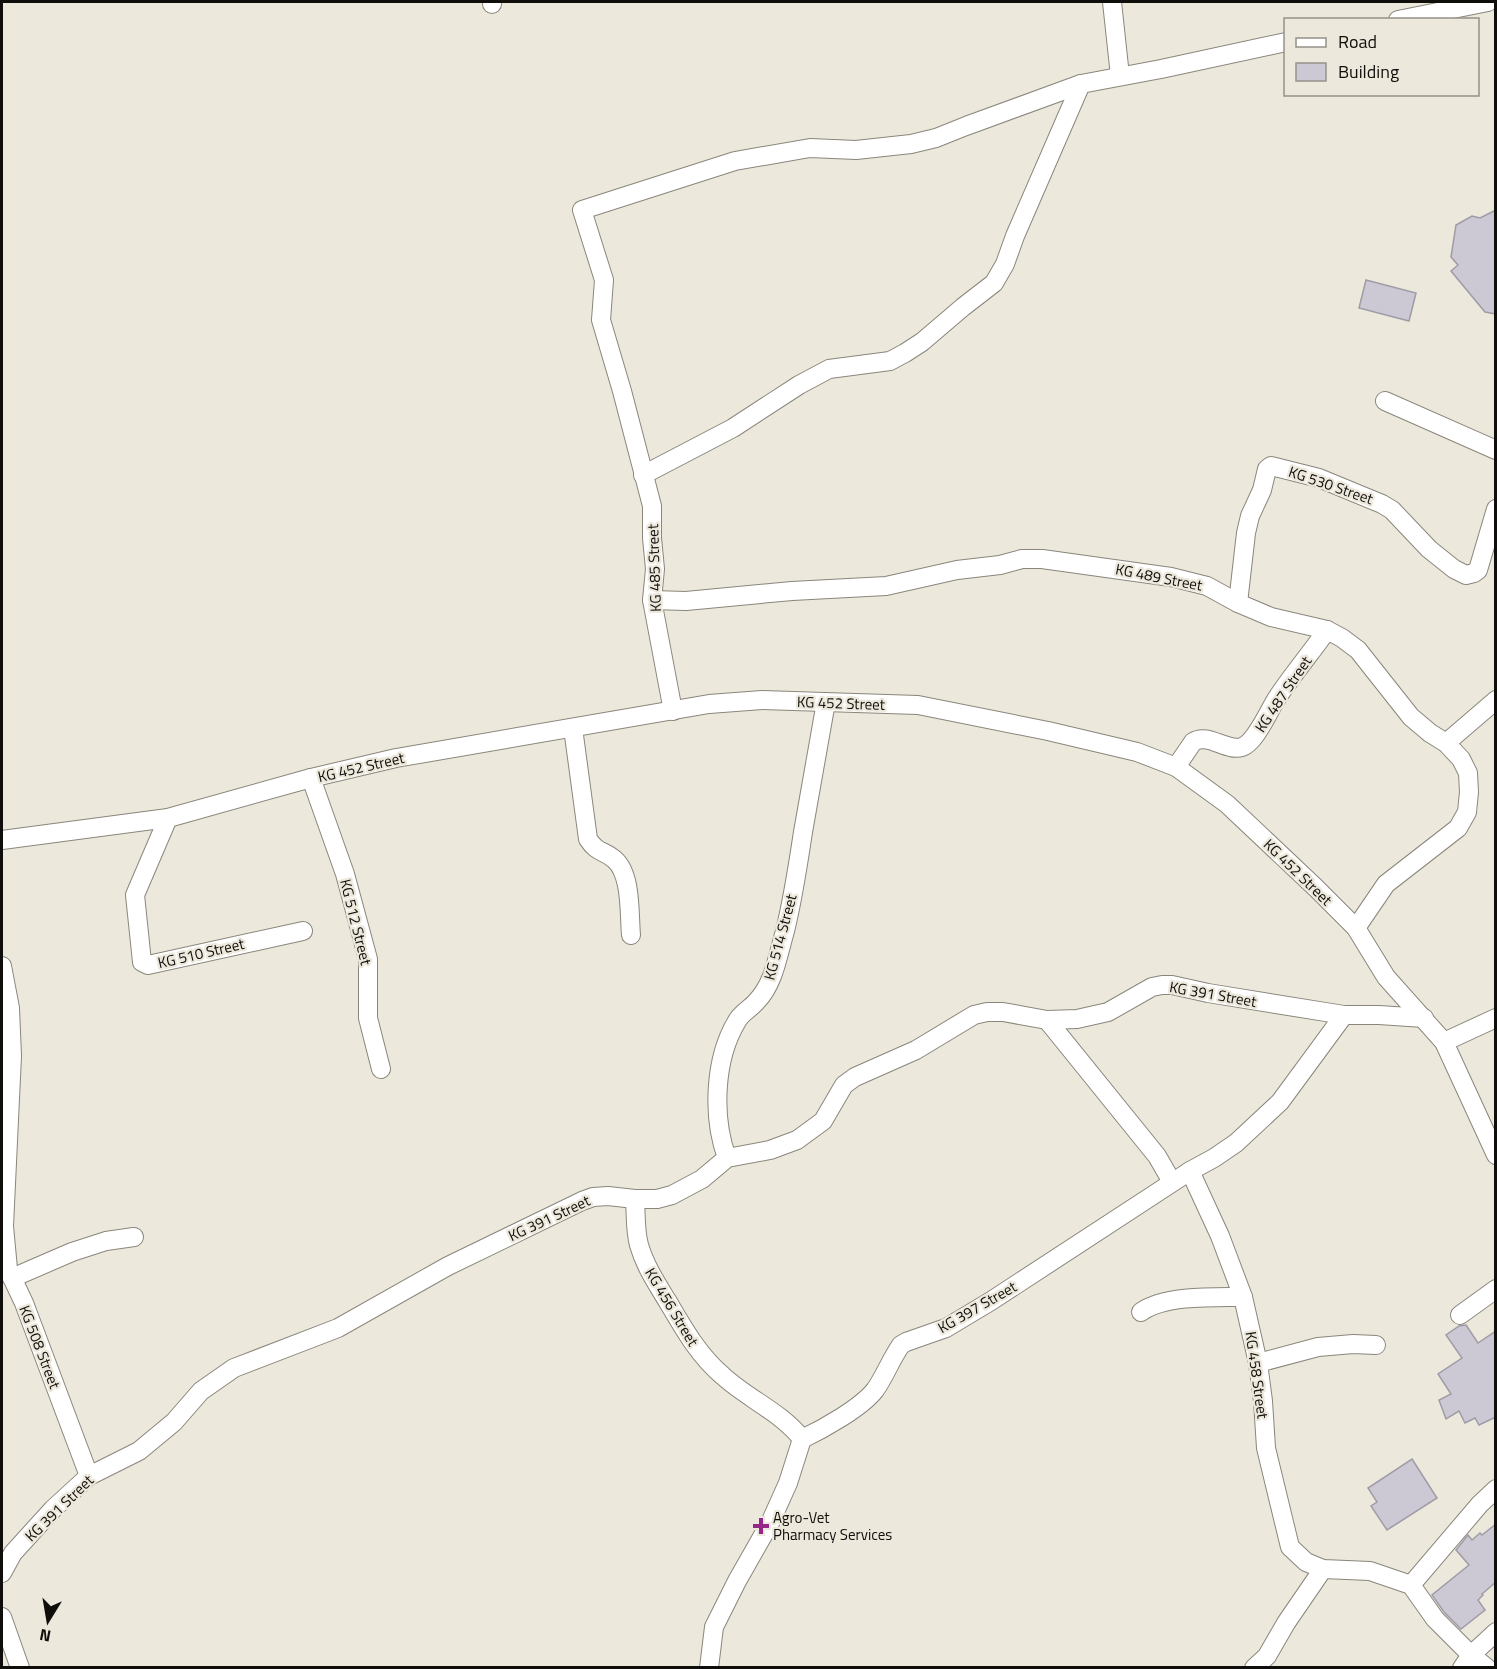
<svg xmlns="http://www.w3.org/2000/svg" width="1497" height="1669" font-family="'Titillium Web',sans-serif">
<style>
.building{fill:#ccc9d5;stroke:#9f9ca7;stroke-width:1.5}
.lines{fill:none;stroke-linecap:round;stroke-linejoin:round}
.street-casing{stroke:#8a867b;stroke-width:20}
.street{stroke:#fff;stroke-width:18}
.poi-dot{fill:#942789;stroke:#ede8dc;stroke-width:2}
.labels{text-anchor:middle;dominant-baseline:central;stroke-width:4.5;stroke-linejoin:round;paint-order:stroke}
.street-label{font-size:15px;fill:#100e0b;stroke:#ede8dc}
.poi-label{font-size:15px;fill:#100e0b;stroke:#ede8dc;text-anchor:start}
</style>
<rect width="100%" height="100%" fill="#ede8dc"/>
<!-- building -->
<g class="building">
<polygon points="1496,210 1496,314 1485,312 1451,271 1458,265 1451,257 1456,225 1472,216 1480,218"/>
<polygon points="1366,280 1416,293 1409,321 1359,308"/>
<polygon points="1466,1325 1478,1343 1496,1331 1496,1417 1479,1425 1475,1418 1465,1423 1459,1411 1446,1419 1439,1400 1451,1394 1438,1374 1462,1358 1446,1335 1459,1326"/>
<polygon points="1412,1459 1437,1498 1387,1530 1371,1506 1377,1502 1368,1488"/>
<polygon points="1496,1524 1496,1582 1482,1594 1483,1595 1478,1600 1485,1610 1461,1629 1444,1612 1432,1595 1469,1565 1456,1550 1468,1535 1472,1540 1480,1533 1482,1535"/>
</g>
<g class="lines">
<defs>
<g id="street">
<polyline points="1112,2 1120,76"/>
<polyline points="492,4 492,2"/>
<polyline points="1398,20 1488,2"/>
<polyline points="1385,401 1496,450"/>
<polyline points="643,475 733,428 799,385 829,369 890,361 905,353 922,342 963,307 994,283 1005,264 1015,236 1081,84"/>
<polyline points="652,600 686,601 792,591 886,586 957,570 1000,565 1022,559 1042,559 1171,577 1207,586 1238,603 1271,617 1327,630 1342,638 1358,650 1411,717 1430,733 1446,743 1461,759 1468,773 1469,792 1467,812 1458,828 1386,884 1356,928"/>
<polyline points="1238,603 1246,533 1250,516 1262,490 1267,469 1271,466 1319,478 1382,504 1392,510 1429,549 1454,569 1466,575 1474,573 1478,570 1496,509"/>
<polyline points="673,711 652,600 655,569 652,538 652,506 622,391 601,320 604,280 582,210 735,161 810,148 856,150 911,144 936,138 966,126 1081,84 1161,69 1286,42"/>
<path d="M573,728L588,839C597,853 603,850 614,859C632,874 629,914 631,935"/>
<polyline points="1446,743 1496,700"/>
<path d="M1176,767L1193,742C1208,732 1226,752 1242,747C1256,742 1269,710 1277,698C1292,675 1311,653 1327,630"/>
<polyline points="311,778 345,874 368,959 368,1018 381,1069"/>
<polyline points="168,818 135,895 142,962 148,965 303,931"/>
<polyline points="2,840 168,818 311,778 396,758 709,704 762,700 918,705 1048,731 1137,752 1176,767 1227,804 1316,888 1356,928 1386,977 1444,1042 1496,1155"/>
<polyline points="2,966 10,1008 12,1056 4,1226 8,1269 24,1303 89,1476"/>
<polyline points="1047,1020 1157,1156 1172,1182"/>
<polyline points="1444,1042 1496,1018"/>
<path d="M727,1158C712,1117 714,1059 737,1021C741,1013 750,1009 756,1002C774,984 778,955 785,931C793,899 798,865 803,832C811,789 818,745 826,702"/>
<polyline points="1190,1171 1220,1236 1243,1297 1258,1363 1263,1401 1266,1448 1290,1547 1306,1562 1323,1569 1370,1571 1411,1585 1435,1619 1471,1655 1487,1668"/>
<path d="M635,1199C636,1214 635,1231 639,1245C645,1266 657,1284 668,1302C684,1329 699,1356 723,1376C748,1399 781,1412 802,1439"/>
<polyline points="12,1278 72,1252 106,1241 134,1237"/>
<path d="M1141,1312C1164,1295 1215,1297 1243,1297"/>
<polyline points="1460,1315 1496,1289"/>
<polyline points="1258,1363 1318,1347 1353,1344 1376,1345"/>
<polyline points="2,1573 13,1553 53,1509 89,1476 139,1451 174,1422 201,1391 234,1368 338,1328 448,1266 582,1201 593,1197 608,1196 635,1199 657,1199 672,1195 702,1179 727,1158 770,1150 797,1140 823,1121 844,1085 855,1077 916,1050 974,1015 987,1012 1003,1012 1047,1020 1077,1019 1108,1012 1152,987 1162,985 1172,985 1208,993 1344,1015 1379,1015 1424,1018"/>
<polyline points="1411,1585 1480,1504 1496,1489"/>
<polyline points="2,1617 20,1668"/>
<path d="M709,1668L714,1627L737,1581L770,1523L788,1483L802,1439C823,1429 861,1408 875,1390C885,1376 891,1359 901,1345L906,1342L946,1328L991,1301L1190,1171L1214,1158L1236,1143L1280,1102L1344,1015"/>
<polyline points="1254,1668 1267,1656 1286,1623 1323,1569"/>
<polyline points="1462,1668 1471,1655 1496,1632"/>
</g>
</defs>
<!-- street casing -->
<use href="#street" class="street-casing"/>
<!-- street -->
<use href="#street" class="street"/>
</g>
<!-- markers -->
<path class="poi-dot" d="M758 1517h6v6h6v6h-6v6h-6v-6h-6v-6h6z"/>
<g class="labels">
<!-- street labels -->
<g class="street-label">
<text transform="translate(1331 485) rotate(19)">KG 530 Street</text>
<text transform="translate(654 568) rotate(-92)">KG 485 Street</text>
<text transform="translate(1159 577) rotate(11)">KG 489 Street</text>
<text transform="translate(1283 694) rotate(-56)">KG 487 Street</text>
<text transform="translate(841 703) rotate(2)">KG 452 Street</text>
<text transform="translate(361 767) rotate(-13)">KG 452 Street</text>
<text transform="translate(1298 872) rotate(44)">KG 452 Street</text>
<text transform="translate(356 922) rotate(76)">KG 512 Street</text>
<text transform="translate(780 937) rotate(-75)">KG 514 Street</text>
<text transform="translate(201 953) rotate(-13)">KG 510 Street</text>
<text transform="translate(1213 994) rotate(10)">KG 391 Street</text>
<text transform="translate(549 1218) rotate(-25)">KG 391 Street</text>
<text transform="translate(672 1307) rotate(59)">KG 456 Street</text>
<text transform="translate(977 1307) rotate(-30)">KG 397 Street</text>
<text transform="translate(40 1347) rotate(69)">KG 508 Street</text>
<text transform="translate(1257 1375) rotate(82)">KG 458 Street</text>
<text transform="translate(59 1508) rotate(-44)">KG 391 Street</text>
</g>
<!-- poi labels -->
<g class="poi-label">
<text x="773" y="1517">Agro-Vet<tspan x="773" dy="17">Pharmacy Services</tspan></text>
</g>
</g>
<!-- border -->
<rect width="1497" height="1669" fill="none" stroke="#100e0b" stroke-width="6"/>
<!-- legend -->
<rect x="1284" y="18" width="195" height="78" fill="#ede8dc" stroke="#959188" stroke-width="1.5"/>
<rect x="1296" y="38" width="30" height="9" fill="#ffffff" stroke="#959188" stroke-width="1.5"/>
<text x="1338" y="48" font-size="18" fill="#100e0b">Road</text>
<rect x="1296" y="63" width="30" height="18" fill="#ccc9d5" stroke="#959188" stroke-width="1.5"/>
<text x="1338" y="78" font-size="18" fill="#100e0b">Building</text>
<!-- north arrow -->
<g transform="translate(48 1621) rotate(191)" stroke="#ede8dc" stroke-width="4.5" paint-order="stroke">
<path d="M0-4.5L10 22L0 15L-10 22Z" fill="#100e0b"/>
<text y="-9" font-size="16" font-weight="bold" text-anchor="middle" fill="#100e0b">N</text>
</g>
</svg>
